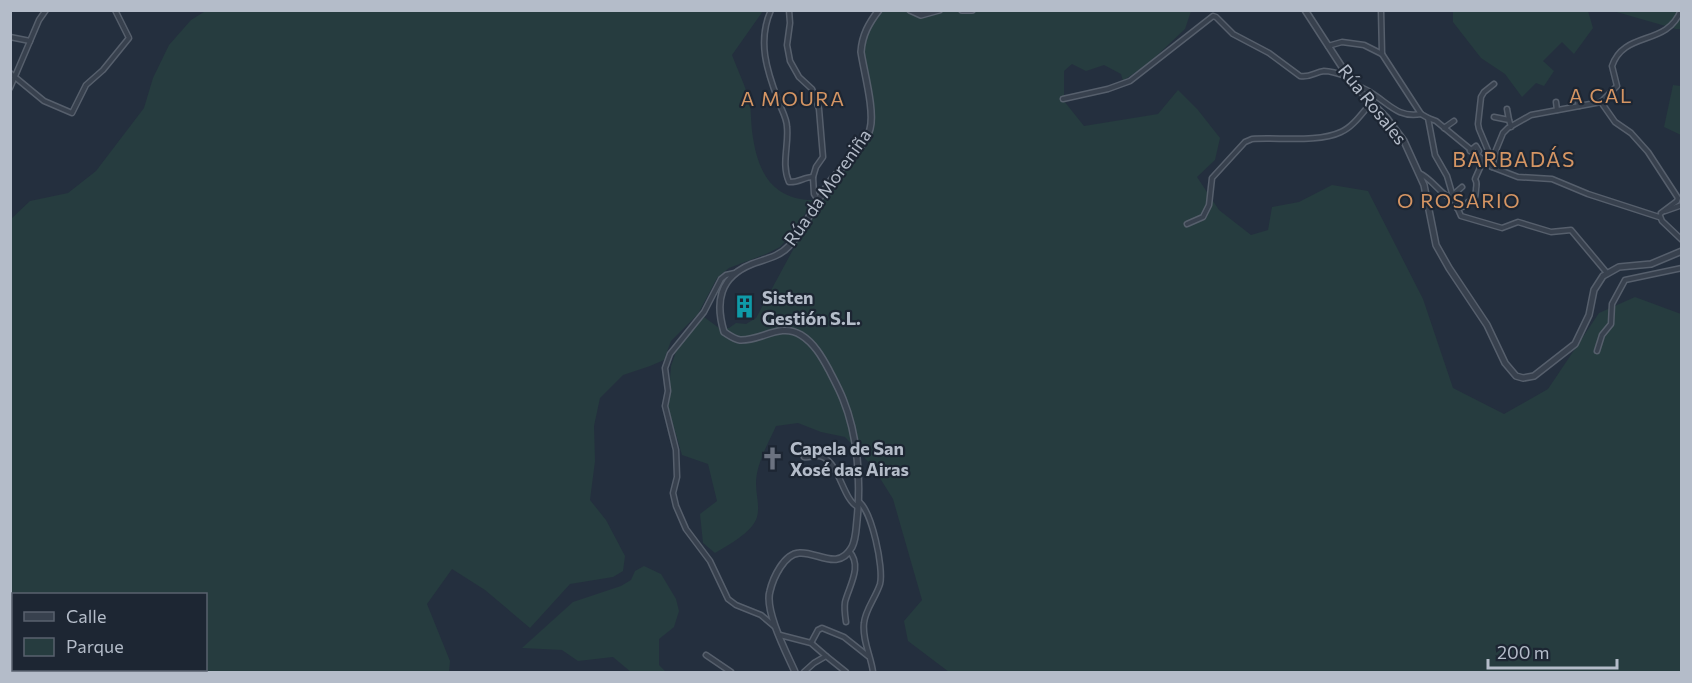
<svg xmlns="http://www.w3.org/2000/svg" width="1692" height="683" font-family="Commissioner,sans-serif">
<style>
.green{fill:#263c3f;fill-rule:evenodd}
.lines{fill:none;stroke-linecap:round;stroke-linejoin:round}
.minor-casing{stroke:#565f6c;stroke-width:7}
.tertiary-casing{stroke:#565f6c;stroke-width:8}
.minor{stroke:#38414e;stroke-width:4}
.tertiary{stroke:#38414e;stroke-width:5}
.labels{text-anchor:middle;dominant-baseline:central;stroke-width:4.5;stroke-linejoin:round;paint-order:stroke}
.street-label{font-size:18px;fill:#b4bcc9;stroke:#1d2633}
.poi-label{font-size:18px;font-weight:bold;fill:#b4bcc9;stroke:#1d2633;text-anchor:start}
.neighbourhood-label{font-size:20px;letter-spacing:1.5px;fill:#d59563;stroke:#1d2633}
.quarter-label{font-size:21px;letter-spacing:1.5px;fill:#d59563;stroke:#1d2633}
</style>
<rect width="100%" height="100%" fill="#242f3e"/>
<!-- green -->
<g class="green">
<path d="M207,10L763,11L732,55C738,71 746,87 750,103C751,113 751,122 752,131C757,170 770,199 813,200L796,229L780,247L766,254L729,268L717,278L698,314L671,341L664,360L650,366L623,375L600,398L594,426L595,461L590,500L606,520L625,556L623,571L613,577L570,584L530,628L485,590L452,569L427,604L450,661L449,672H11V219L30,201L68,193L96,171L144,108L153,78L169,45L191,20ZM14,594H206V670H14Z"/>
<path d="M883,11H1191L1185,29L1150,62L1123,81L1121,74L1104,65L1086,71L1072,64L1064,71V101L1084,126L1158,114L1178,90L1198,110L1220,138L1215,160L1197,177L1219,210L1251,235L1268,230L1272,207L1299,202L1332,185L1368,191L1423,299L1453,388L1504,414L1548,389L1599,313L1635,297L1681,314V672H949L908,641L904,621L922,600L893,499L873,467L845,437L821,432L798,423L776,426C768,444 756,464 756,484C756,495 760,506 757,517C753,532 727,546 715,553L703,543L700,514L717,501L708,464L682,455L668,407L671,366L677,349L704,317L719,328H729L736,323L746,324L756,318L821,198L845,166L871,136L875,121L863,52L867,34Z"/>
<polygon points="1453,11 1588,11 1593,28 1574,54 1562,42 1543,61 1554,71 1544,86 1536,83 1522,97 1505,74 1481,58 1453,22"/>
<polygon points="1613,11 1681,11 1681,29 1676,29"/>
<polygon points="1673,85 1681,86 1681,135 1664,127"/>
<polygon points="644,566 661,574 676,599 679,611 674,627 659,639 659,665 666,672 631,672 613,657 578,661 562,650 522,648 573,602 621,586 631,580 635,571"/>
</g>
<g class="lines">
<defs>
<g id="minor">
<path d="M771,10C757,41 767,71 778,100C781,109 787,118 787,127C789,145 781,164 789,182C798,183 804,177 813,177"/>
<polyline points="789,10 790,23 787,45 790,61 799,77 812,89 819,109 823,157 816,167 813,177 814,194 818,200"/>
<polyline points="1381,10 1382,54"/>
<polyline points="10,37 30,41"/>
<polyline points="1328,46 1342,42 1364,45 1382,54 1421,114 1428,118 1435,155 1447,176 1454,200"/>
<polyline points="10,73 44,101 72,113 86,85 103,70 129,38 115,10"/>
<path d="M1356,85C1362,88 1368,90 1373,94C1390,105 1399,118 1421,114"/>
<polyline points="10,88 39,20 46,10"/>
<polyline points="1577,97 1579,106"/>
<path d="M1063,99L1108,89L1130,81L1213,16L1216,17L1233,34L1269,53L1300,76C1310,78 1315,72 1324,71C1332,71 1340,74 1348,77"/>
<polyline points="1556,102 1557,110"/>
<polyline points="1601,102 1615,122 1631,133 1648,152 1678,198 1677,201 1661,213"/>
<polyline points="1507,109 1509,120"/>
<polyline points="1494,117 1509,120 1511,127"/>
<polyline points="1428,118 1436,121 1492,167 1518,177 1552,179 1588,194 1659,217"/>
<polyline points="1444,128 1454,121"/>
<polyline points="1470,151 1476,146 1479,151 1476,155"/>
<polyline points="1492,160 1479,129 1478,124 1481,97 1484,92 1494,84"/>
<path d="M1492,167L1496,150L1503,133L1508,128L1531,115L1601,102L1617,86L1612,66C1624,30 1667,47 1681,10"/>
<path d="M1419,173C1433,179 1441,196 1454,200L1461,216L1502,228L1518,222L1551,232L1571,230L1607,273"/>
<polyline points="1453,195 1462,187"/>
<path d="M1457,208L1466,206L1468,202C1476,200 1475,198 1476,190C1476,185 1478,184 1475,179L1483,161"/>
<polyline points="1665,211 1682,205"/>
<polyline points="1660,216 1662,221 1682,240"/>
<path d="M1187,224L1203,217L1209,205L1212,178L1245,142L1252,139C1277,137 1318,143 1341,132C1353,127 1362,113 1371,103"/>
<polyline points="735,273 726,275 721,279 704,312 670,354 665,368 668,391 665,406 676,450 677,477 673,493 676,506 686,529 710,561 728,599 736,605 761,615 774,626"/>
<polyline points="1597,351 1602,335 1611,324 1612,304 1625,280 1682,268"/>
<path d="M804,457C810,458 817,454 823,457C840,465 843,500 858,507"/>
<path d="M858,501C872,510 884,569 880,584C876,597 865,610 864,623C862,640 871,656 873,672"/>
<path d="M846,622C845,615 844,609 845,602C849,586 863,566 849,551"/>
<polyline points="780,635 811,643 826,656"/>
<polyline points="811,643 818,630 822,628 844,637 868,656"/>
<polyline points="706,655 731,672"/>
<polyline points="804,672 814,663 826,656 846,672"/>
</g>
<g id="tertiary">
<polyline points="910,10 921,15 939,10"/>
<polyline points="962,10 972,10"/>
<polyline points="1305,10 1353,84 1386,117 1404,141 1424,185 1436,245 1449,268 1487,325 1505,363 1516,376 1523,378 1534,376 1575,344 1589,315 1594,290 1603,276 1619,267 1651,264 1682,251"/>
<path d="M795,672C787,654 764,610 770,591C773,578 784,554 799,553C817,551 838,572 852,547C856,539 856,529 857,520C861,481 858,436 843,399C839,389 834,380 829,370C822,357 814,343 801,335C780,322 762,341 740,340C734,339 729,335 724,332C715,302 719,277 752,264C765,259 779,257 789,246C804,231 817,199 831,180C842,167 866,145 870,129C875,111 864,72 861,52C862,35 869,23 879,10"/>
</g>
</defs>
<!-- minor casing -->
<use href="#minor" class="minor-casing"/>
<!-- tertiary casing -->
<use href="#tertiary" class="tertiary-casing"/>
<!-- minor -->
<use href="#minor" class="minor"/>
<!-- tertiary -->
<use href="#tertiary" class="tertiary"/>
</g>
<!-- icons -->
<defs>
<symbol id="building-bare" viewBox="-9 -9 18 18"><path d="M-4-6H4V6H1V3H-1V6H-4ZM-2.5-4.3h1.7v1.8h-1.7ZM.8-4.3h1.7v1.8H.8ZM-2.5-1h1.7V.8h-1.7ZM.8-1h1.7V.8H.8Z" fill="#0f9aa8" stroke="#1d2633" stroke-width="2.5" paint-order="stroke"/></symbol>
<symbol id="church-bare" viewBox="-9 -9 18 18"><path d="M-1.2-6h2.4v3.5h3.3v2.4h-3.3V6h-2.4V-.1h-3.3v-2.4h3.3Z" fill="#6b7280" stroke="#1d2633" stroke-width="2.5" paint-order="stroke"/></symbol>
</defs>
<g fill-rule="evenodd">
<use href="#building-bare" x="728" y="290" width="33" height="33"/>
<use href="#church-bare" x="756" y="442" width="33" height="33"/>
</g>
<g class="labels">
<!-- street labels -->
<g class="street-label">
<text transform="translate(1373 104) rotate(51)">Rúa Rosales</text>
<text transform="translate(827 187) rotate(-55)">Rúa da Moreniña</text>
</g>
<!-- poi labels -->
<g class="poi-label">
<text x="762" y="297">Sisten<tspan x="762" dy="21">Gestión S.L.</tspan></text>
<text x="790" y="448">Capela de San<tspan x="790" dy="21">Xosé das Airas</tspan></text>
</g>
<!-- neighbourhood labels -->
<g class="neighbourhood-label">
<text x="1601" y="95">A CAL</text>
<text x="793" y="98">A MOURA</text>
<text x="1459" y="200">O ROSARIO</text>
</g>
<!-- quarter labels -->
<g class="quarter-label">
<text x="1514" y="158">BARBADÁS</text>
</g>
</g>
<!-- border -->
<rect width="1692" height="683" fill="none" stroke="#b4bcc9" stroke-width="24"/>
<!-- legend -->
<rect x="12" y="593" width="195" height="78" fill="#1d2633" stroke="#59626f" stroke-width="1.5"/>
<rect x="24" y="612" width="30" height="9" fill="#38414e" stroke="#59626f" stroke-width="1.5"/>
<text x="66" y="623" font-size="18" fill="#b4bcc9">Calle</text>
<rect x="24" y="638" width="30" height="18" fill="#263c3f" stroke="#59626f" stroke-width="1.5"/>
<text x="66" y="653" font-size="18" fill="#b4bcc9">Parque</text>
<!-- scale -->
<path d="M1488 659v9h129v-9" fill="none" stroke="#b4bcc9" stroke-width="3"/>
<text x="1497" y="659" font-size="18" fill="#b4bcc9" stroke="#1d2633" stroke-width="4.5" paint-order="stroke">200 m</text>
</svg>
